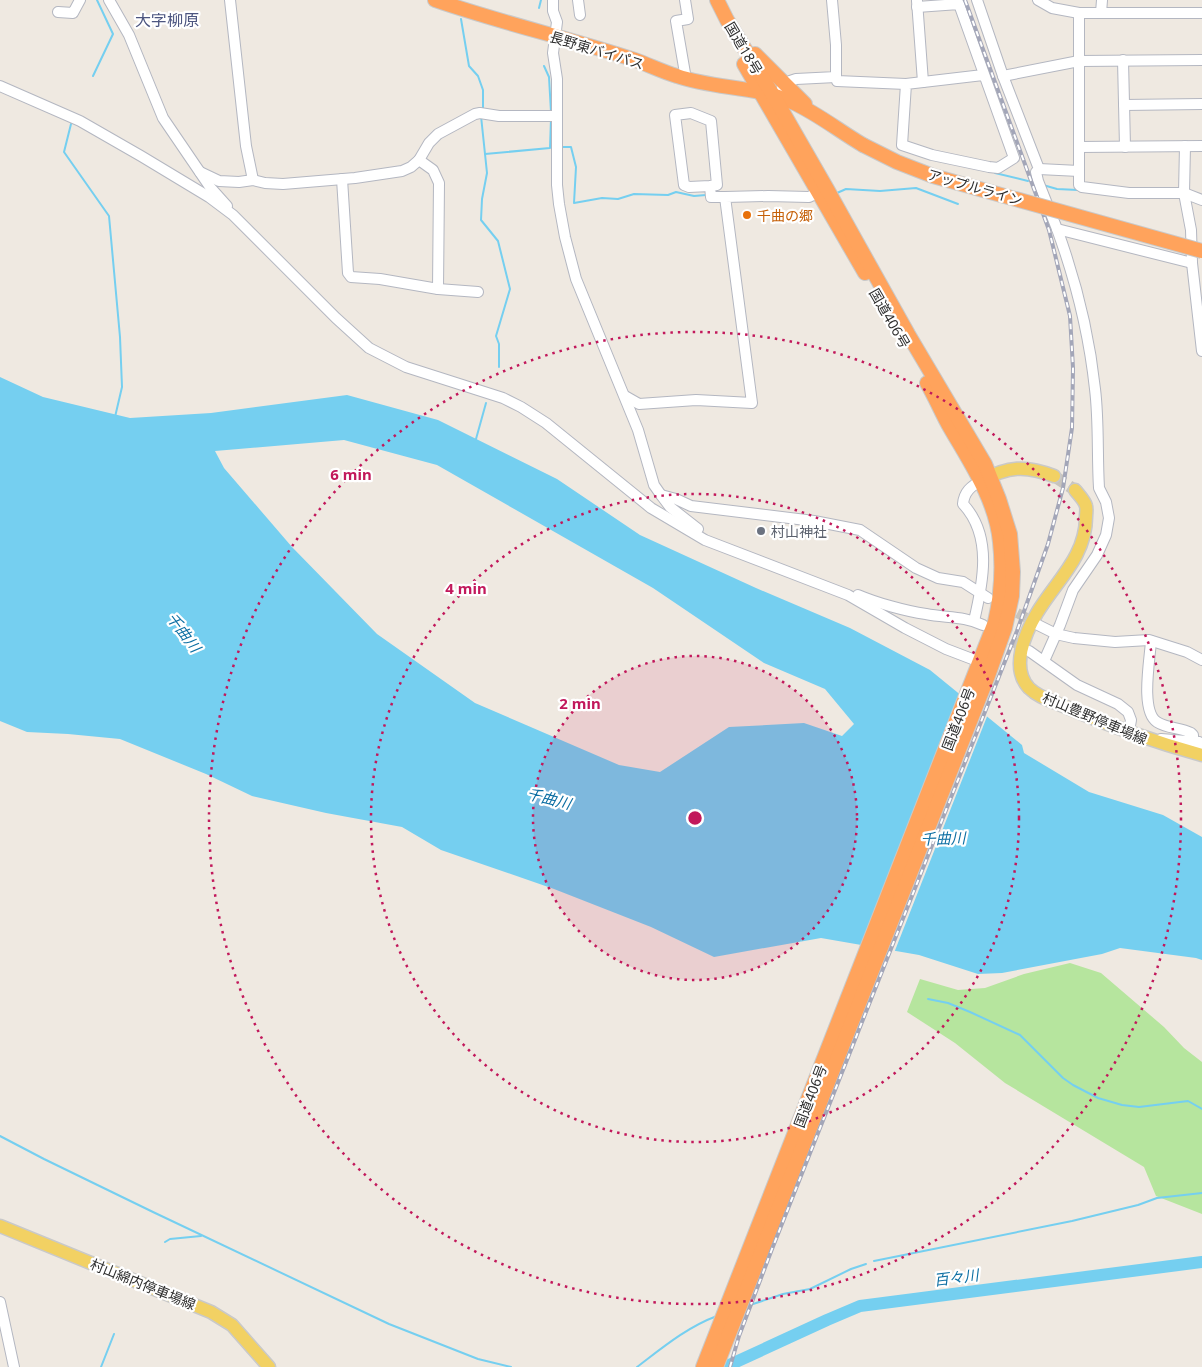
<svg xmlns="http://www.w3.org/2000/svg" width="1202" height="1367" font-family="'Noto Sans','Noto Sans JP',sans-serif">
<style>
.green{fill:#b6e59e}
.water{fill:#75cff0;fill-rule:evenodd}
.pier{fill:#efe9e1}
.lines{fill:none;stroke-linecap:round;stroke-linejoin:round}
.stream{stroke:#75cff0;stroke-width:2}
.river{stroke:#75cff0;stroke-width:12}
.minor-tunnel{stroke:#c8c4bd;stroke-width:10;stroke-dasharray:10 5;stroke-linecap:butt}
.major-tunnel{stroke:#c8c4bd;stroke-width:12;stroke-dasharray:12 6;stroke-linecap:butt}
.minor-casing{stroke:#b4b7c1;stroke-width:12}
.major-casing{stroke:#c9c9c9;stroke-width:15}
.highway-casing{stroke:#c9c9c9;stroke-width:16}
.minor{stroke:#fff;stroke-width:10}
.major{stroke:#f2d163;stroke-width:12}
.highway{stroke:#ffa35c;stroke-width:14}
.rail-casing{stroke:#a3a6b8;stroke-width:4}
.rail{stroke:#fff;stroke-width:2;stroke-dasharray:5.5;stroke-linecap:butt}
.highway-bridge-casing{stroke:#c9c9c9;stroke-width:16;stroke-linecap:butt}
.highway-bridge{stroke:#ffa35c;stroke-width:14}
.ring{fill:none;stroke:#c2185b;stroke-width:2.5;stroke-dasharray:2.5 5}
.food-dot{fill:#e8710a;stroke:#fff;stroke-width:2}
.worship-dot{fill:#6b7280;stroke:#fff;stroke-width:2}
.labels{text-anchor:middle;dominant-baseline:central;stroke-width:4.5;stroke-linejoin:round;paint-order:stroke}
.street-label{font-size:14px;fill:#2e2e2e;stroke:#fff}
.food-label{font-size:14px;fill:#c56008;stroke:#fff;text-anchor:start}
.worship-label{font-size:14px;fill:#5b616d;stroke:#fff;text-anchor:start}
.water-label{font-size:15px;font-style:italic;fill:#0d6fa3;stroke:#fff}
.quarter-label{font-size:16px;fill:#4d5680;stroke:#fff}
.centre{fill:#c2185b;stroke:#fff;stroke-width:2.5}
.ring-label{font-size:15px;text-anchor:middle;font-weight:bold;fill:#c2185b;stroke:#fff;stroke-width:4.5;stroke-linejoin:round;paint-order:stroke}
</style>
<rect width="100%" height="100%" fill="#efe9e1"/>
<!-- green -->
<polygon class="green" points="1070,963 1101,973 1164,1027 1184,1048 1202,1062 1202,1214 1156,1196 1144,1167 1005,1083 955,1043 907,1012 920,979 958,990 985,988 1024,974"/>
<!-- water -->
<path class="water" d="M0,377L43,397L130,418L211,413L347,395L438,420L557,479L640,535L756,588L850,628L930,670L1022,745L1024,753L1089,792L1163,815L1202,837V960L1196,958L1120,948L1102,954L1002,973L978,974L919,955L821,938L714,957L651,927L554,889L441,850L402,827L326,813L252,796L206,774L120,739L68,734L27,732L0,721ZM344,440L437,465L653,588L764,663L825,689L854,724L842,736L804,723L729,727L660,772L619,765L475,703L377,634L292,547L224,468L215,451Z"/>
<!-- pier -->
<polygon class="pier" points="961,692 988,714 894,953 861,947"/>
<g class="lines">
<!-- stream -->
<g class="stream">
<polyline points="539,8 541,0"/>
<polyline points="461,19 469,66 478,76 483,90 483,109"/>
<polyline points="544,66 549,77 551,112"/>
<polyline points="93,76 113,34 97,0"/>
<polyline points="481,116 487,173 482,199 481,220 498,241 510,289 496,336 499,344 499,367"/>
<polyline points="71,124 64,152 109,216 120,337 122,387 115,417"/>
<polyline points="560,147 571,147 576,167 574,203 602,198 618,199 634,194 668,195 676,192 694,196 706,195"/>
<polyline points="485,154 550,148 551,119"/>
<polyline points="995,173 1028,181"/>
<polyline points="1043,185 1057,189 1078,190"/>
<polyline points="837,193 846,189 880,191 916,188 958,204"/>
<polyline points="476,439 486,403"/>
<polyline points="928,999 948,1003 970,1012 1020,1035 1063,1078 1073,1085 1098,1098 1122,1105 1139,1107 1188,1101 1202,1109"/>
<polyline points="0,1136 44,1159 153,1212 389,1324 478,1359 511,1367"/>
<polyline points="165,1242 170,1239 201,1236"/>
<polyline points="874,1261 1072,1221 1138,1205 1157,1198 1202,1193"/>
<polyline points="747,1306 783,1294 810,1289 851,1269 866,1264"/>
<polyline points="101,1367 114,1334"/>
<path d="M637,1367C662,1348 687,1327 717,1316"/>
</g>
<!-- river -->
<polyline class="river" points="725,1367 827,1320 860,1306 1202,1262"/>
<!-- minor-tunnel -->
<g class="minor-tunnel">
<polyline points="1004,606 1038,624"/>
<polyline points="998,633 1029,651"/>
</g>
<!-- major-tunnel -->
<polyline class="major-tunnel" points="1054,476 1075,490"/>
<defs>
<g id="minor">
<polyline points="109,0 129,35 163,118 210,187 227,206"/>
<polyline points="230,0 246,146 253,180"/>
<polyline points="553,0 553,11 557,22 553,53 557,79 557,185 559,204 565,237 576,279 638,430 654,485 661,495"/>
<polyline points="578,0 580,15"/>
<polyline points="685,0 688,19 676,21 686,79"/>
<polyline points="977,0 1003,76 1039,169 1036,172 1038,181 1057,229 1192,263"/>
<polyline points="1038,0 1052,8 1079,13 1202,13"/>
<polyline points="917,1 923,82"/>
<polyline points="917,7 959,4 1014,158 998,168 989,167 932,155 902,145 906,84 983,75"/>
<polyline points="58,12 73,13 80,0"/>
<polyline points="1079,13 1079,185 1082,187 1129,193 1184,193 1202,200"/>
<polyline points="1101,13 1102,0"/>
<polyline points="1123,60 1125,147"/>
<polyline points="1003,76 1079,61 1202,60"/>
<polyline points="836,77 837,81 906,84"/>
<polyline points="0,86 80,121 141,156 209,197 233,215 336,318 369,348 406,367 503,398 521,407 546,423 651,508 705,540 848,595 905,628 946,649 980,662"/>
<polyline points="782,88 790,81 796,79 836,77 836,45 832,0"/>
<polyline points="1124,105 1202,104"/>
<polyline points="1185,146 1184,193 1191,230 1192,263 1202,351"/>
<polyline points="1079,147 1202,146"/>
<polyline points="419,160 433,170 439,183 438,289"/>
<polyline points="1039,169 1079,171"/>
<polyline points="200,172 219,181 239,182 253,180 265,183 283,184 355,178 402,171 411,167 419,160 429,143 438,134 475,114 480,113 499,116 557,116"/>
<polyline points="342,179 348,273 351,277 380,279 438,289 478,292"/>
<polyline points="710,186 717,185 711,121 691,113 675,115 684,185 689,187 710,186 711,197 725,197"/>
<polyline points="625,396 639,404 696,400 752,403 725,197 768,196 809,197 824,190"/>
<polyline points="698,529 670,507 661,495 676,499 691,506 814,521 860,530 916,568 938,578 963,582 988,598"/>
<path d="M858,595C877,603 905,611 926,614C946,618 964,616 983,625"/>
<path d="M974,621C983,583 993,536 963,504C964,492 971,486 981,481"/>
<polyline points="1038,625 1056,634 1074,638 1115,642 1149,640 1187,652 1202,660"/>
<path d="M1151,641C1150,659 1140,711 1157,722C1168,729 1180,727 1191,733L1193,735V741L1202,745"/>
<polyline points="1029,651 1077,685 1118,704 1128,712 1131,720 1129,731"/>
<path d="M1044,661L1060,625L1073,590L1097,555L1106,535L1109,518L1106,502L1099,488C1097,455 1099,421 1095,389C1089,333 1076,281 1057,229"/>
<polyline points="1161,739 1199,742"/>
<polyline points="0,1302 14,1367"/>
</g>
<g id="major">
<path d="M981,481C1008,466 1026,465 1054,476"/>
<path d="M1075,490C1079,495 1085,501 1086,506C1087,509 1086,514 1086,517C1086,557 1056,581 1037,613C1025,633 1010,668 1029,688C1039,698 1053,701 1066,707C1110,726 1155,742 1202,755"/>
<polyline points="0,1226 211,1312 232,1325 269,1367"/>
</g>
<g id="highway">
<path d="M435,0C501,23 569,38 635,60C649,65 663,72 677,76C714,89 756,86 792,102C817,113 839,131 863,145"/>
<polyline points="755,54 805,104"/>
<polyline points="744,64 865,273"/>
<path d="M703,1367L995,622C1001,596 1003,569 1000,542C996,499 969,461 948,424C941,411 935,397 927,383"/>
<polyline points="716,1367 988,676 1005,628 1012,596 1013,572 1010,534 999,499 985,464 908,334 827,189 773,95 727,20 717,0"/>
</g>
</defs>
<!-- minor casing -->
<use href="#minor" class="minor-casing"/>
<!-- major casing -->
<use href="#major" class="major-casing"/>
<!-- highway casing -->
<use href="#highway" class="highway-casing"/>
<!-- minor -->
<use href="#minor" class="minor"/>
<!-- major -->
<use href="#major" class="major"/>
<!-- highway -->
<use href="#highway" class="highway"/>
<defs>
<polyline id="rail" points="730,1367 739,1336 772,1249 1017,631 1048,544 1063,488 1072,428 1073,368 1070,316 1049,230 965,0"/>
</defs>
<!-- rail casing -->
<use href="#rail" class="rail-casing"/>
<!-- rail -->
<use href="#rail" class="rail"/>
<defs>
<polyline id="highway-bridge" points="863,145 897,162 933,176 1202,251"/>
</defs>
<!-- highway-bridge casing -->
<use href="#highway-bridge" class="highway-bridge-casing"/>
<!-- highway-bridge -->
<use href="#highway-bridge" class="highway-bridge"/>
</g>
<!-- distance rings -->
<circle cx="695" cy="818" r="162" fill="#c2185b" fill-opacity=".12"/>
<g class="ring">
<circle cx="695" cy="818" r="162"/>
<circle cx="695" cy="818" r="324"/>
<circle cx="695" cy="818" r="486"/>
</g>
<!-- markers -->
<circle class="food-dot" cx="747" cy="215" r="5"/>
<circle class="worship-dot" cx="761" cy="531" r="5"/>
<g class="labels">
<!-- street labels -->
<g class="street-label">
<text transform="translate(744 48) rotate(59)">国道18号</text>
<text transform="translate(597 50) rotate(17)">長野東バイパス</text>
<text transform="translate(975 187) rotate(16)">アップルライン</text>
<text transform="translate(890 318) rotate(60)">国道406号</text>
<text transform="translate(1095 718) rotate(23)">村山豊野停車場線</text>
<text transform="translate(958 719) rotate(-69)">国道406号</text>
<text transform="translate(810 1096) rotate(-69)">国道406号</text>
<text transform="translate(143 1284) rotate(22)">村山綿内停車場線</text>
</g>
<!-- food labels -->
<g class="food-label">
<text x="757" y="215">千曲の郷</text>
</g>
<!-- worship labels -->
<g class="worship-label">
<text x="771" y="531">村山神社</text>
</g>
<!-- water labels -->
<g class="water-label">
<text transform="translate(184 632) rotate(53)">千曲川</text>
<text transform="translate(549 798) rotate(14)">千曲川</text>
<text transform="translate(943 838) rotate(-2)">千曲川</text>
<text transform="translate(956 1277) rotate(-7)">百々川</text>
</g>
<!-- quarter labels -->
<g class="quarter-label">
<text x="167" y="20">大字柳原</text>
</g>
</g>
<circle cx="695" cy="818" r="8" class="centre"/>
<g class="ring-label">
<text x="351" y="480">6 min</text>
<text x="466" y="594">4 min</text>
<text x="580" y="709">2 min</text>
</g>
</svg>
